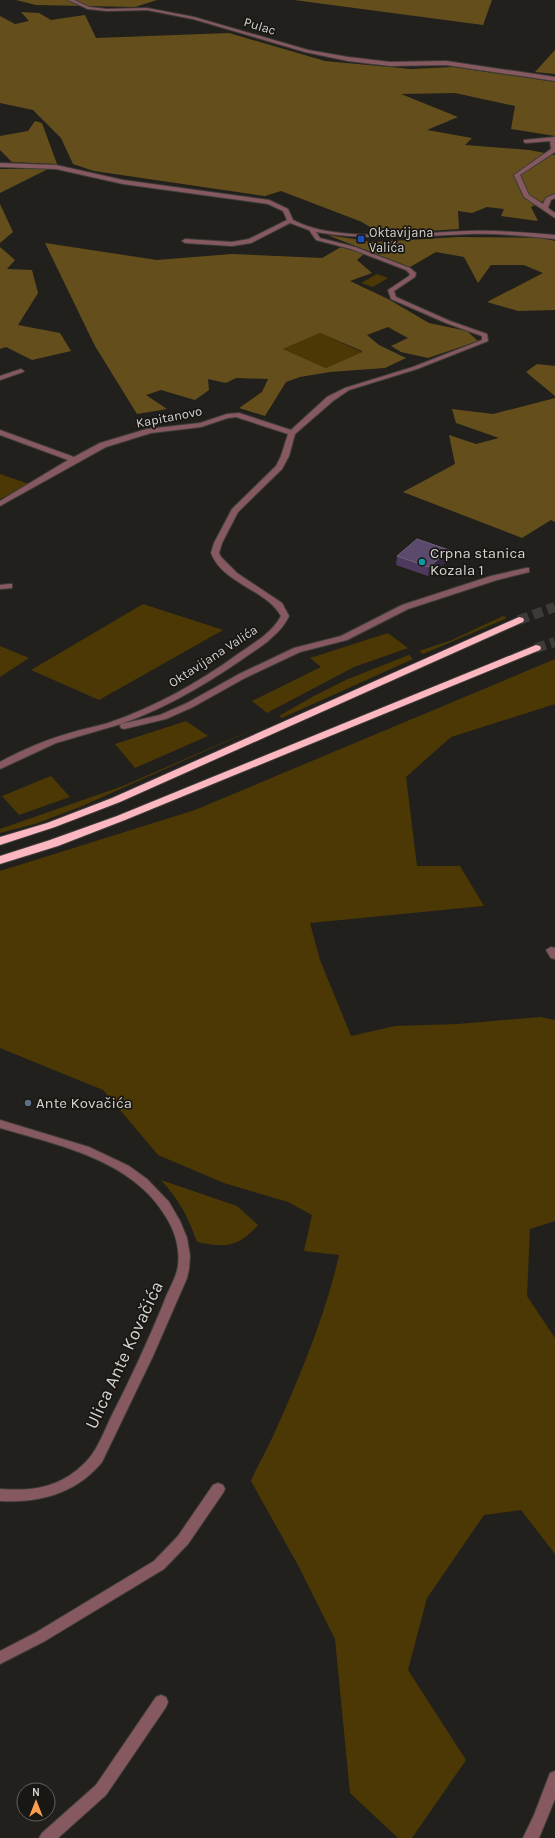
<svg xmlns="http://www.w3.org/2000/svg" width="555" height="1838" font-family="Karla,sans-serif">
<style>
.green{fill:#4b3805}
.forest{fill:#644f1c;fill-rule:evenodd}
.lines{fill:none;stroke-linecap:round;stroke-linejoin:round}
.highway-tunnel{stroke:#3d3b37;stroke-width:10;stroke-dasharray:10 5;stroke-linecap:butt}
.minor-casing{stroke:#3e3d39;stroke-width:2}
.highway-casing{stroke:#3e3d39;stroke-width:2}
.minor{fill:#865960;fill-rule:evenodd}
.highway{fill:#fcb7c1;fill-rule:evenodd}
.wall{fill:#4e3a5f}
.shaded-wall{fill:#36283f}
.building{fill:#5c4a6c;stroke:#6f607b}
.transit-dot{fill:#1a4fb4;stroke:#181713;stroke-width:1.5}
.culture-dot{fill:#0f9aa8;stroke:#181713;stroke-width:1.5}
.service-dot{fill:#5c6f8a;stroke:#181713;stroke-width:1.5}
.labels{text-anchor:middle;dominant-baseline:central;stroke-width:3.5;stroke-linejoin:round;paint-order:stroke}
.far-street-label{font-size:13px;fill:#d4d3d0;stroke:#181713}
.far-poi-label{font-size:13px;fill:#d4d3d0;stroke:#181713;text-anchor:start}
.poi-label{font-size:15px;fill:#d4d3d0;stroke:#181713;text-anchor:start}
.near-street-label{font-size:18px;fill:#d4d3d0;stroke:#181713}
</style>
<rect width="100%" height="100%" fill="#22201c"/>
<!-- green -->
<g class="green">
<polygon points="377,274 388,278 373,287 361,283"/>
<polygon points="320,333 362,352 326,368 283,349"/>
<polygon points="0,474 29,484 0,499"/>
<polygon points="143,604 223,630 99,700 31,670"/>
<polygon points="503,616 507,618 423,654 419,651 452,640"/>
<polygon points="388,633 408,648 354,667 267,713 252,701 321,667 310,658"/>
<polygon points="0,646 29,658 0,677"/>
<polygon points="409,655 413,659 282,718 279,716 314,696 348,679"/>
<path d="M555,659V704L451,737L406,777L417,866H460L484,906L310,923L320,960L351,1036L395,1026L458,1024L540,1017L555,1020V1221L530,1229L527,1296L555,1338V1554L521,1510L484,1515L427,1598L408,1670L466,1760L412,1838H398L350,1793L335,1639L299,1567L251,1481C258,1464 267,1450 274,1434C300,1376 325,1317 339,1255L304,1251L312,1215L288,1202L224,1183L158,1155L103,1090L0,1048V871L195,810Z"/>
<polygon points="277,719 80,807 35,824 0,833 0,829 123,786"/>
<polygon points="186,721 208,736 135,768 115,744"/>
<polygon points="51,776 70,797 19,815 2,796"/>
<path d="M161,1180L237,1206L258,1225C238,1247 226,1248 197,1242C188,1216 179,1200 161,1180Z"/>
</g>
<!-- forest -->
<g class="forest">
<polygon points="16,0 157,0 135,7 36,5"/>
<polygon points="294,0 492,0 483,25"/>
<polygon points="21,12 39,13 51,20 85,15 96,38 229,33 325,61 411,69 453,67 555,82 555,136 511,129 515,106 455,93 401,94 458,117 427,130 472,138 465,145 529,150 555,155 555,195 531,207 538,221 501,216 504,209 487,207 472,213 458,211 459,229 381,234 362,222 281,191 265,196 94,171 73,164 61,138 33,110 0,103 0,16 15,24 29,21"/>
<polygon points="555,50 555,74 535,72"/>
<polygon points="35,121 42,123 57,164 12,162 0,150 0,136 28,131"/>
<polygon points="0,169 48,169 0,193"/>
<polygon points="0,204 13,232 0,243"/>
<polygon points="327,235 374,242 459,237 541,238 555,241 555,310 518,311 487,302 543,273 524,265 491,265 478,283 464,257 436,252 410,267"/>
<path d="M45,243L157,260L232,254L322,258L341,247L364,254L357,260L372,273L350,281L388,299L429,323L467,331L478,341L428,358L401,352L391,346L408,338L388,327L367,335L379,345L406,358L385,368L330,372L300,377L286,382L265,416L239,408L262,392L268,379L236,378L226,383L208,379L209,390L195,400L161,390L146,395L167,409L137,414L95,346ZM320,333L362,351V352L326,368L283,349Z"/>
<polygon points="0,247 15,260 7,269 32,270 38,293 18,325 60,333 71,351 32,360 6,347 0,349"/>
<polygon points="537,364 555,366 555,396 526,372"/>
<polygon points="555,398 555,522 551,520 522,538 403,492 455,464 449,435 476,444 499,438 456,423 452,409 493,414"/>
</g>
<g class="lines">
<!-- highway-tunnel -->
<g class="highway-tunnel">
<polyline points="519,620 555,607"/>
<polyline points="536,648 555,642"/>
</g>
<defs>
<g id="minor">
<polygon points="68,0 74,0 89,7 107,9 147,8 194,17 308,50 348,57 390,62 446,61 555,77 555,81 446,65 390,66 348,61 305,52 193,19 147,10 107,11 88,9"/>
<polygon points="555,137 555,152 520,175 529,195 543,204 546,198 555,194 555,198 551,200 548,208 555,213 555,218 524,197 514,175 551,149 550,141 526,143 524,142 524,140"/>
<path d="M0,163L56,165L123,180L269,200L288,209L293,220C338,244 420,232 470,231C498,230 527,233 555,235V239C527,236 498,233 469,234C418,236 367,241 316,232L320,238L355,247L410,268L416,273L415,277L394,291L396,297L450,321L487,334L488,341L417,369L349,390L333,401L295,434L289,456L282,469L238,512L222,543L219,553L221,557L237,573L282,603L289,616C284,627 276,634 267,642C221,675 175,705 121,724L160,715L187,703L239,674L294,648L341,636L402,605L491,576L526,568H529V572L497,580L408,609L347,640L300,652L245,678L193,707L166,719L124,729L121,728L120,726L121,724L56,743L0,769V762C22,750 45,740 70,733C82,729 95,727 108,723C155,707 198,683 238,654C254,643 272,633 281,616C266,589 223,584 211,553L214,543L232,509L276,466L281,456L288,434L236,417L228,418L201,427L151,433L106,447L0,506V501L68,460L0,435V430L74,457L100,443L147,429L200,423L227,414L239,413L291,430L327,397L345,388L413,367L482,340V336L446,323L391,299L388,290L409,276L410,274L406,270L351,249L316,240L309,230L290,223L251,243L232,246L185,243L182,241L185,239L232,242L249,239L287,220L283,211L268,204L123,184L56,169L0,167Z"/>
<polygon points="21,369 24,371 23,372 0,380 0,376"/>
<polygon points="9,584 12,584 12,588 0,589 0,585"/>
<polygon points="551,947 555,948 555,959 551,958 546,950"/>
<path d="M0,1120L89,1147L129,1166L147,1179L169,1202L180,1221L187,1238L190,1256L189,1269L187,1278L153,1356L102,1462C76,1494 39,1503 0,1501V1489C28,1491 54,1489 77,1470C83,1465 89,1459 93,1453C101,1441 106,1427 112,1415C131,1378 148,1341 164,1302C168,1290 176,1279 178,1266C180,1249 175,1231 166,1217C133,1160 58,1145 0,1128Z"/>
<polygon points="218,1483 223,1485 225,1489 223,1493 188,1544 164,1569 45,1641 0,1664 0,1651 35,1633 154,1561 178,1536 213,1485"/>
<polygon points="161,1695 166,1697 168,1702 166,1707 106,1795 58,1838 39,1838 42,1833 96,1785 156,1697"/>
<polygon points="555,1771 555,1799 539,1838 523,1838 534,1815 550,1773"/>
</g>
<g id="highway">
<polygon points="519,617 523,618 524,620 523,622 120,802 55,827 0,845 0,837 47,823 112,798"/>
<polygon points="536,645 540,646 541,648 540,650 125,820 58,846 0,864 0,856 50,840 117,816"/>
</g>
</defs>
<!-- minor casing -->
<use href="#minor" class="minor-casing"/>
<!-- highway casing -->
<use href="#highway" class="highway-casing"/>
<!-- minor -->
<use href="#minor" class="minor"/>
<!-- highway -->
<use href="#highway" class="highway"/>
</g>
<!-- wall -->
<polygon class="wall" points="449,550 449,560 428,576 396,565 397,556"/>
<!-- shaded-wall -->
<polygon class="shaded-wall" points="449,550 449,560 428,576 429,567"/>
<!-- building -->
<polygon class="building" points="417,539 449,550 429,567 397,556"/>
<!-- markers -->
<rect class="transit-dot" x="357" y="235" width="8" height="8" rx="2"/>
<circle class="culture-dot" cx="422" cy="562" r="4"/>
<circle class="service-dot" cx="28" cy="1103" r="4"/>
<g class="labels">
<!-- far-street labels -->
<g class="far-street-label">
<text transform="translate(260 26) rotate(17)">Pulac</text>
<text transform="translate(169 417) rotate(-11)">Kapitanovo</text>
<text transform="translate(213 656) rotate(-33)">Oktavijana Valića</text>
</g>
<!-- far-poi labels -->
<g class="far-poi-label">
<text x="369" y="232">Oktavijana<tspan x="369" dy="15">Valića</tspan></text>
</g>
<!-- poi labels -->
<g class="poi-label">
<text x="430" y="553">Crpna stanica<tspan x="430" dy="17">Kozala 1</tspan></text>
<text x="36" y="1103">Ante Kovačića</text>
</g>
<!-- near-street labels -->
<g class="near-street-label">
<text transform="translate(124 1355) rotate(-65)">Ulica Ante Kovačića</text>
</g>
</g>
<!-- north arrow -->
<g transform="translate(36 1802)"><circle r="19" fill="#181713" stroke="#63625f"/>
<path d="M0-3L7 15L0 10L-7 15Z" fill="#f99f4d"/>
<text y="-6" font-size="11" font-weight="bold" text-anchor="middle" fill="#d4d3d0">N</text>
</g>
</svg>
